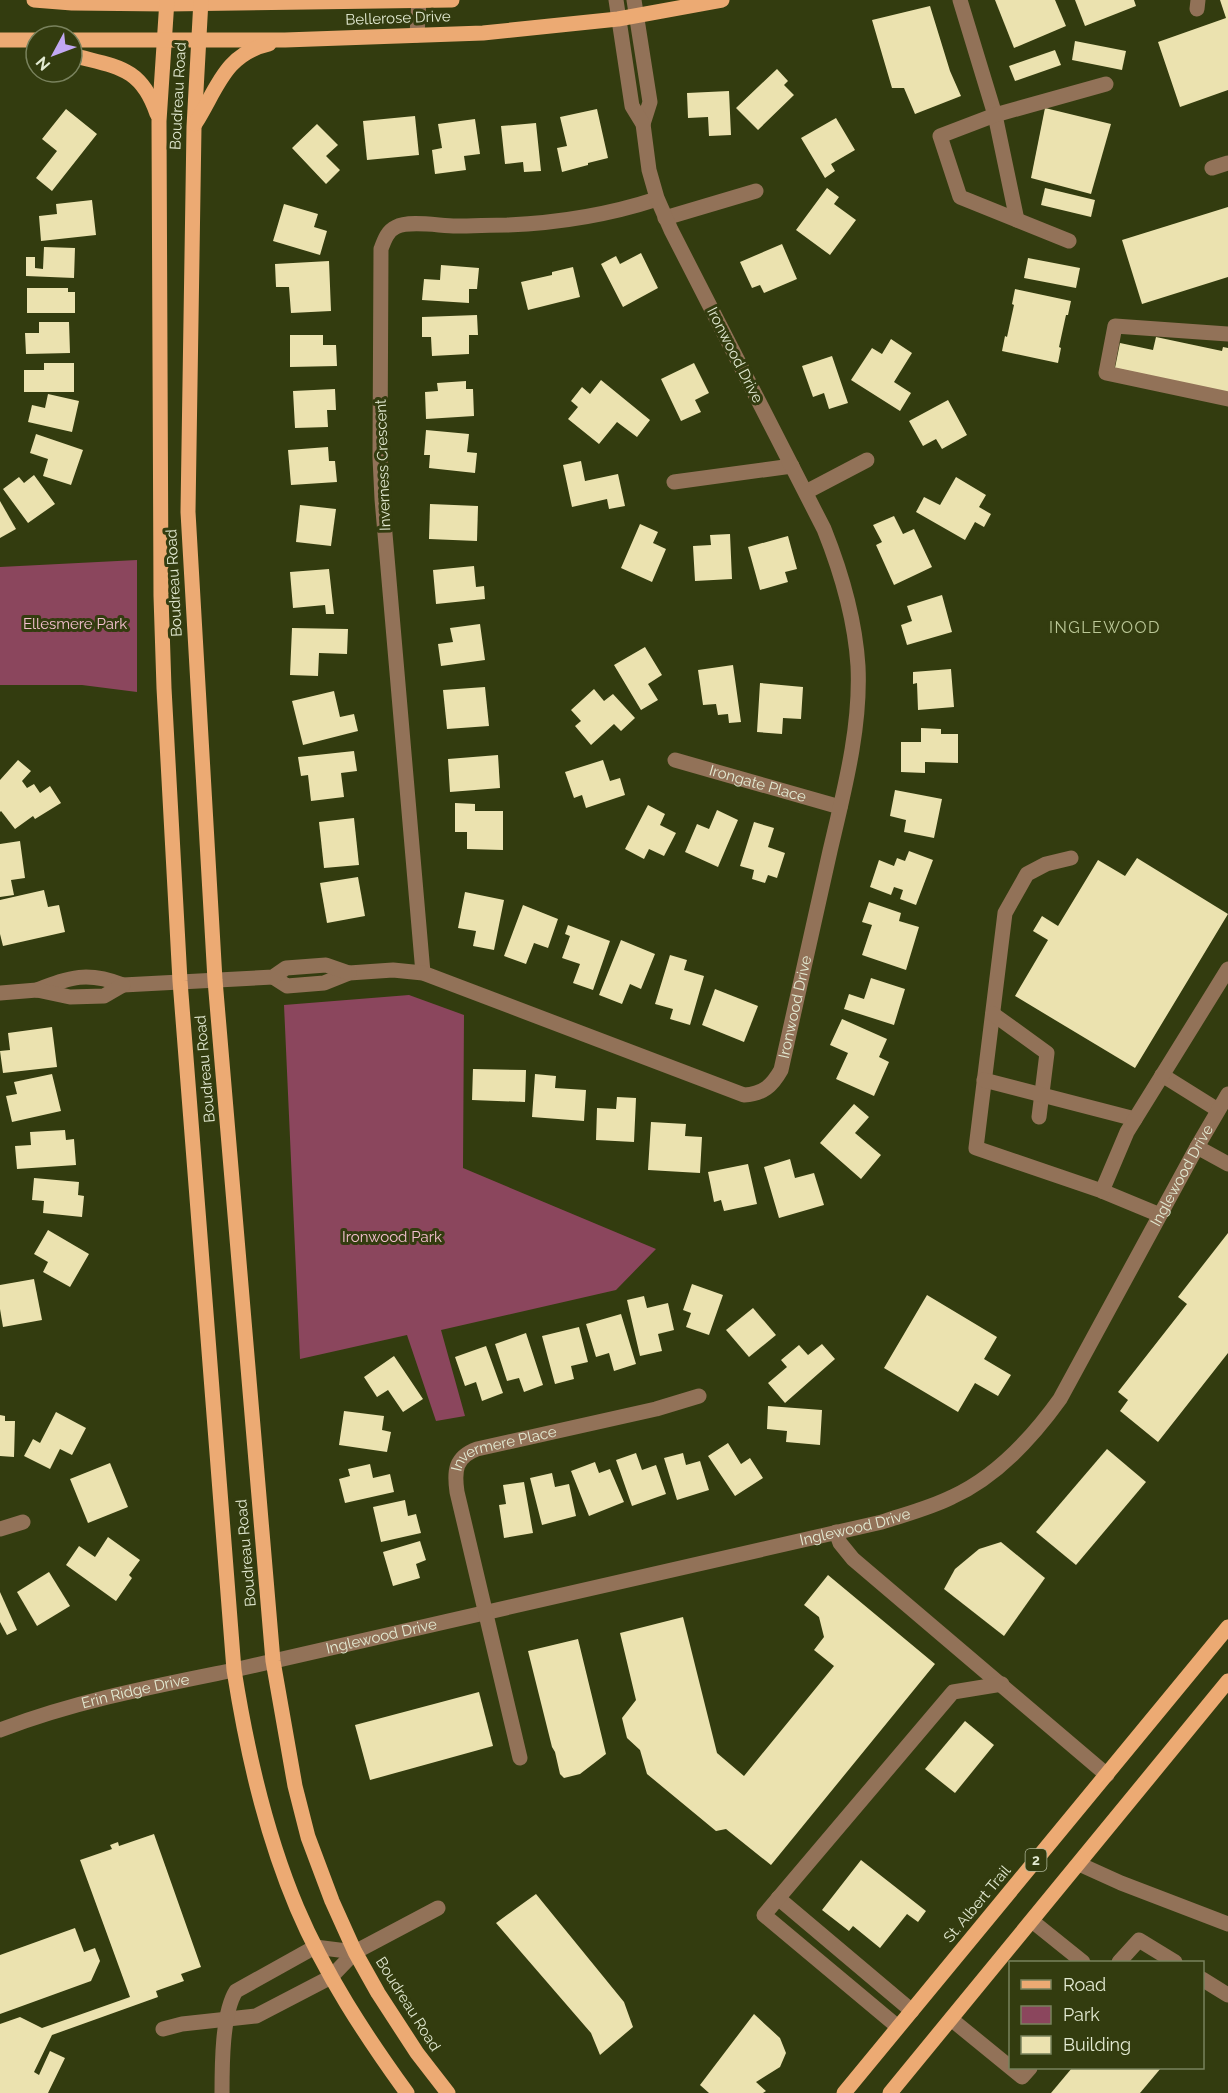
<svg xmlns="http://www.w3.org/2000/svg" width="1228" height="2093" font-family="Raleway,sans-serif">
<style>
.green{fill:#8b465d}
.building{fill:#ebe2af}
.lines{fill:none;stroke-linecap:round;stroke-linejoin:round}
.minor{stroke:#927258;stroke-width:15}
.major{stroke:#ecaa73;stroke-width:15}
.labels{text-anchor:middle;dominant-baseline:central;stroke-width:6;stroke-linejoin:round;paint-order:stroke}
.shield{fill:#333c0f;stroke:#aeb698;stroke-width:1.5}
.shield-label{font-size:14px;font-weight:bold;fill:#e3ead2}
.street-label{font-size:15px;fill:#e3ead2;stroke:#333c0f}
.park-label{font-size:15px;fill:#f4c0cf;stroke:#333c0f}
.neighbourhood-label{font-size:16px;letter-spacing:1.5px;fill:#bbc897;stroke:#333c0f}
</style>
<rect width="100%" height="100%" fill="#333c0f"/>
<!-- green -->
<g class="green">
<polygon points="137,560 137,692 82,685 0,685 0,567"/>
<polygon points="409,995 464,1015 463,1168 656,1249 616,1290 441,1330 465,1416 436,1421 407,1335 300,1359 284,1005"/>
</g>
<!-- building -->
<g class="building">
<polygon points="995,0 1055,0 1066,26 1014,48"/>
<polygon points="1075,0 1134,0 1136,6 1085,26"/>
<polygon points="1220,0 1228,0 1228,90 1180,107 1158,42 1226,18"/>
<polygon points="930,6 950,71 961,96 915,114 904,88 892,88 872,20"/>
<polygon points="1075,41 1126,51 1122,70 1072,60"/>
<polygon points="1055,50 1061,65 1015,81 1009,66"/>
<polygon points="777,69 788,81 784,85 794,95 758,130 736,108"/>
<polygon points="729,91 731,135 709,136 708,117 688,118 687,93"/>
<polygon points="1045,108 1111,124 1091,194 1031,178"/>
<polygon points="66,109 97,134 52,191 36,178 57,151 42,139"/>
<polygon points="597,109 608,158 588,163 588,165 562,172 557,148 567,146 560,117"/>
<polygon points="415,116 419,155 367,160 363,121"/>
<polygon points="836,118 855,150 831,164 835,171 825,178 801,138"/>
<polygon points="475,119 480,154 464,156 466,170 435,174 432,150 442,148 438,124"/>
<polygon points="536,123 541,171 524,172 523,162 505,164 501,126"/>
<polygon points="317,124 338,145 326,156 340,170 326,184 292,148"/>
<polygon points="827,188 839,197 834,204 856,220 830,255 796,230"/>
<polygon points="1045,188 1095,200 1091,217 1041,205"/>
<polygon points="92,200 96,235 41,241 39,216 57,214 56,204"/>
<polygon points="284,204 318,214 314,227 327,231 320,255 273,241"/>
<polygon points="1228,207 1228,277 1142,304 1122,240"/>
<polygon points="782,244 797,279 764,293 760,285 752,288 740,262"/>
<polygon points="44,247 75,248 74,278 26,276 26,257 35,257 35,268 43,269"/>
<polygon points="641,253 658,288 623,307 601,264 616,256 620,264"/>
<polygon points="1028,258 1080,268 1076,288 1024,278"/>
<polygon points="329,261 331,311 291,313 289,287 276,287 275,264"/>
<polygon points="441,265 479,268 477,289 469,289 469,303 422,300 424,279 440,280"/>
<polygon points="573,267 580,297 528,310 521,282 552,275 552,272"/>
<polygon points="27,288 68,288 68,292 75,292 75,313 27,313"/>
<polygon points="1015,289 1071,301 1068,315 1066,315 1059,347 1061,348 1058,363 1002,351 1005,336 1007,337 1014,305 1012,304"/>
<polygon points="477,315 478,335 469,335 469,354 432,356 431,337 422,337 422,317"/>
<polygon points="39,322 69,322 70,353 26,354 25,333 39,333"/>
<polygon points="290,335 323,335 323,345 336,345 337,366 290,367"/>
<polygon points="1156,337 1222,351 1223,347 1228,348 1228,393 1115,368 1120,343 1153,350"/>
<polygon points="891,339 912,353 894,382 911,393 900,411 851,380 872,348 882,354"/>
<polygon points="832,356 848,403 829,409 824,393 813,397 802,366"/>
<polygon points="44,363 74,363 74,392 24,392 24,370 44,370"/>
<polygon points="694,363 709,393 695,400 701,412 681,421 661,379"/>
<polygon points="601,380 650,420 637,437 617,422 599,444 568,419 578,407 571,401 582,387 590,394"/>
<polygon points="466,381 466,389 473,389 474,416 426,419 425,392 438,391 437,383"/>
<polygon points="335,389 336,410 327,410 328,427 295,428 293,391"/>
<polygon points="48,394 79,401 72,432 28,422 32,405 45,408"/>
<polygon points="948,400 967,435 942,449 936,439 923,446 909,421"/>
<polygon points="426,430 469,434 467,452 477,453 475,473 429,468 430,455 424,455"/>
<polygon points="36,434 83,450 71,485 43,476 48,459 30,453"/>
<polygon points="328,447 329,461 335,461 337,482 291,485 288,450"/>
<polygon points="581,461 585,481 618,474 625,506 609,509 607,499 572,507 563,465"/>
<polygon points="34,475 55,504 28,523 3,489 19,477 24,483"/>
<polygon points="956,477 986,495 979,507 991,514 984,527 975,522 965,540 916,512 924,497 940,505"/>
<polygon points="0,501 16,529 0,538"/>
<polygon points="430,504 478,506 477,541 429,539"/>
<polygon points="300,505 336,509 331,546 296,542"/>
<polygon points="894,516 903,534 914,529 932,567 894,585 876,545 882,542 873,525"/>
<polygon points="640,524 658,532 653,543 666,549 652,582 621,568"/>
<polygon points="730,534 732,579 695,581 693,546 711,545 710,535"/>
<polygon points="788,536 797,569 785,572 788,582 760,590 748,547"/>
<polygon points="474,566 476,587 484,586 485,599 436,604 433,570"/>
<polygon points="329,569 334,614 326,614 325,605 293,608 290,572"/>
<polygon points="942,595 952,632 907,645 901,625 912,621 907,606"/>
<polygon points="480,624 485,660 441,666 438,644 453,642 450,628"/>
<polygon points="292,628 348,629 347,654 319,653 318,676 290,675"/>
<polygon points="645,647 662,675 648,684 658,700 641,710 614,665"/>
<polygon points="733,665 741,722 729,723 728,714 718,715 716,704 703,705 698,670"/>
<polygon points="951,669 954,707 918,710 917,683 913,684 913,672"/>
<polygon points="760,683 803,687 801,719 783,718 782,734 757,732"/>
<polygon points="485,687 489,726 447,729 443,690"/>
<polygon points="594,689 604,701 613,694 635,718 621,731 614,724 591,745 575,726 581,721 571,710"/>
<polygon points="334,691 340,717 354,714 358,731 303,745 292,701"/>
<polygon points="921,728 941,729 941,734 958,734 958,763 925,762 925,773 901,772 901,742 921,742"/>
<polygon points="354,751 357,771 341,773 344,797 311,801 308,775 301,776 298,757"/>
<polygon points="498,755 500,788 450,792 448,759"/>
<polygon points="18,760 31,771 22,781 27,788 34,784 40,793 50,786 61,803 35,819 33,816 15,829 1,811 0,812 0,780"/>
<polygon points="603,760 610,781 620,778 625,795 586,808 582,795 574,798 565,772"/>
<polygon points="895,790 942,799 934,838 904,832 906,820 890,816"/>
<polygon points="455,803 475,804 475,811 503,811 503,850 467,849 467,832 455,832"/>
<polygon points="648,805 665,814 660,825 676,833 664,856 649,849 644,859 625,849"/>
<polygon points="717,810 738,820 718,867 685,852 697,824 709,829"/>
<polygon points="354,818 359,865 324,868 319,822"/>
<polygon points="754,822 774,828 768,847 785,853 777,878 768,875 765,883 752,879 754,870 740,866"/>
<polygon points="20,841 25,878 11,880 14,895 0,897 0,844"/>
<polygon points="909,851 933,860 916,905 900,899 903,890 894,887 891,895 870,887 879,860 894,866 897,858 905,861"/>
<polygon points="1137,858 1228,914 1135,1068 1015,996 1048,940 1033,931 1042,916 1058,926 1098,860 1125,876"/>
<polygon points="358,877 365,916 327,923 320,883"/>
<polygon points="44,890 48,907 59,905 65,932 3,946 0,934 0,900"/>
<polygon points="465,892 504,900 494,950 473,946 476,931 458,928"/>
<polygon points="869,902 901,913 899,921 919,927 906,970 862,955 872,925 862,922"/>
<polygon points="523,905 558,919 548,948 534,943 526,964 504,956"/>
<polygon points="568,925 610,941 593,990 573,983 580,964 562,958 570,936 565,934"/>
<polygon points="621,940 655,954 641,989 630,984 622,1004 599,995"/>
<polygon points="670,955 687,960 684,970 704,976 690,1025 670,1019 673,1009 655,1004"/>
<polygon points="871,978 905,989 894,1025 844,1009 849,994 864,999"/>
<polygon points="715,989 758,1006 744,1042 702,1025"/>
<polygon points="842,1019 887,1039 879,1057 889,1062 874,1096 836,1079 848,1053 830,1045"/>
<polygon points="52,1027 57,1067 3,1073 0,1051 10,1050 8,1033"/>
<polygon points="473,1069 526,1070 525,1102 472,1100"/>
<polygon points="52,1074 61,1111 12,1122 6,1096 17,1094 14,1082"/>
<polygon points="535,1074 556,1076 555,1088 586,1090 584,1121 532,1117"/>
<polygon points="617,1097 636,1098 634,1142 596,1140 597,1108 616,1109"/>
<polygon points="854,1104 869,1117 855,1133 881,1155 861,1179 820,1143"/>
<polygon points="651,1122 686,1124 685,1136 702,1137 700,1173 648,1170"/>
<polygon points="65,1130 66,1140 74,1139 76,1165 17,1169 15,1146 31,1145 30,1132"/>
<polygon points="790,1159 795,1178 814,1173 824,1205 779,1218 764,1167"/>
<polygon points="748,1164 757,1204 724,1211 721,1200 714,1202 708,1172"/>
<polygon points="34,1178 79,1182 78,1195 84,1196 82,1217 43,1213 44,1201 32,1200"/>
<polygon points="48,1230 89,1254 70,1287 43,1272 48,1262 34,1254"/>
<polygon points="1228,1233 1228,1353 1158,1442 1120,1411 1128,1400 1118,1392 1187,1304 1178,1297"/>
<polygon points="34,1279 42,1320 3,1327 0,1309 0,1285"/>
<polygon points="692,1284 723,1295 709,1335 686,1327 691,1313 683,1310"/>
<polygon points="927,1295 997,1337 984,1359 1011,1375 998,1396 975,1383 958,1412 884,1368"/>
<polygon points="644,1296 647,1308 668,1303 674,1330 658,1334 662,1351 640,1356 627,1300"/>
<polygon points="753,1308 776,1335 749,1357 726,1330"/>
<polygon points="621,1314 636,1364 614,1371 609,1353 596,1357 586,1324"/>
<polygon points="579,1327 588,1362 571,1366 574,1379 555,1384 542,1336"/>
<polygon points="526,1333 543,1385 524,1392 519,1378 507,1381 495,1344"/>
<polygon points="822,1344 835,1359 785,1403 768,1383 787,1367 781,1360 799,1345 808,1355"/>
<polygon points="486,1346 503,1393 482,1401 476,1382 465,1386 455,1357"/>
<polygon points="394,1356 423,1399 403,1412 388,1390 377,1397 364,1377"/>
<polygon points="768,1406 822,1410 820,1445 786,1442 787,1431 767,1429"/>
<polygon points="344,1411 384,1416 382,1430 391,1432 387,1452 339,1445"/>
<polygon points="56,1412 86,1428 72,1455 60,1449 50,1469 24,1456 33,1439 40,1443"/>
<polygon points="0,1415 5,1416 5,1421 15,1421 14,1457 0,1456"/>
<polygon points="728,1443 741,1464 750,1458 763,1478 735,1496 708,1456"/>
<polygon points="1107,1449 1146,1482 1076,1565 1036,1532"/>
<polygon points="636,1453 642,1470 656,1465 666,1494 632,1506 616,1460"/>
<polygon points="683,1453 686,1465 700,1461 709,1490 677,1500 664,1458"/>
<polygon points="595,1462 599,1473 610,1469 624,1502 589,1516 571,1471"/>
<polygon points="110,1463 128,1507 88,1523 70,1479"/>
<polygon points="370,1464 373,1478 390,1474 394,1492 345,1503 339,1479 350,1476 348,1469"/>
<polygon points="552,1473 555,1487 569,1484 576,1516 542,1525 530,1478"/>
<polygon points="524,1482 533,1533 504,1538 499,1505 506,1504 503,1485"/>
<polygon points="405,1500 408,1516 416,1514 421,1533 381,1542 373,1507"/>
<polygon points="108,1537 140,1560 129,1575 132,1578 116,1601 66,1565 79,1546 95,1557"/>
<polygon points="420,1541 426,1560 416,1564 420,1578 393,1586 383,1552"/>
<polygon points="1001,1542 1045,1578 1004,1636 944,1589 955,1569 979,1549"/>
<polygon points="49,1572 70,1606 37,1626 17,1592"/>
<polygon points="828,1575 935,1664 771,1865 726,1829 716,1831 647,1774 640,1750 627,1738 622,1718 636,1700 620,1633 683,1617 717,1753 744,1776 834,1666 814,1650 824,1637 819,1617 804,1605"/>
<polygon points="0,1592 17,1630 7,1635 0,1622"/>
<polygon points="578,1639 606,1754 580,1774 564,1778 560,1774 555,1752 552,1747 528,1651"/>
<polygon points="479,1692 493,1746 370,1780 355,1725"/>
<polygon points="965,1721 994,1745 955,1793 925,1769"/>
<polygon points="154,1834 201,1967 181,1974 184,1981 156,1991 158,1997 52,2035 34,2072 39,2075 50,2051 65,2058 48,2093 0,2093 0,2024 20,2017 42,2028 130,1997 80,1860 112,1849 110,1845 118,1842 119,1846"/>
<polygon points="861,1860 926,1911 918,1922 907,1914 880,1948 853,1926 849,1931 822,1910"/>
<polygon points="536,1894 624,2002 633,2027 600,2055 591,2033 496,1923"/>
<polygon points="75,1928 84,1952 95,1948 100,1961 91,1981 0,2014 0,1955"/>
<polygon points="754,2014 780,2038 786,2053 780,2067 756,2082 766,2091 763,2093 709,2093 700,2085"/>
<polygon points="1072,2068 1161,2068 1140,2093 1051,2093"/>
</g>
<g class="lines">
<!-- minor -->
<g class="minor">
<polyline points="634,0 650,102 643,124"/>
<polyline points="960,0 995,115 1017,220"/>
<polyline points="1197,9 1198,0"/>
<polyline points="417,35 419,0"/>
<polyline points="1212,168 1228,163"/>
<polyline points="665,218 756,191"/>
<polyline points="1069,241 960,197 940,136 995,115 1106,84"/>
<polyline points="1228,334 1115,326 1106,373 1228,399"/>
<polyline points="674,482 792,466"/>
<polyline points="806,492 867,460"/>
<path id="s1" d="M675,760L840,807"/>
<polyline points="1071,858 1046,864 1027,874 1005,913 976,1148 1102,1191 1160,1215"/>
<path d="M423,973L382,499L380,458L381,249C384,241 387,231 396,227C409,220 440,226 456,226C473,226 490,225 507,225C558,223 608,215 657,199"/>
<path id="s2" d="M273,977L287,986L324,983L349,973L393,970L423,973L744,1095C763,1094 772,1086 781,1070C797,997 814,924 830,851C844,791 861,728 858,666C855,618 842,574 824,529L671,230L657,198L649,170L643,124L632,106L616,0"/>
<path d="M37,990C71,977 87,971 123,985L273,977L286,968L326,965L349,973"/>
<polyline points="0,993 37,990 70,997 104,996 123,985"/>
<polyline points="993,1014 1047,1053 1039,1117"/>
<polyline points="1162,1075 1218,1110"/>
<polyline points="984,1080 1135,1119"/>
<polyline points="1197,1147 1228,1164"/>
<polyline points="1102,1191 1127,1132 1228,969"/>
<polyline points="0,1529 23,1522"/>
<polyline points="836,1532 840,1543 853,1559 1107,1775"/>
<path id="s3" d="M0,1730C75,1701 155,1686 234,1670L882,1522C906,1514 930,1508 952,1497C996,1477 1032,1438 1060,1399L1197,1147L1228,1094"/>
<path id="s4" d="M520,1758L457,1492C454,1471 455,1457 477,1449L656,1409L699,1396"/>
<polyline points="1079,1864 1121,1883 1228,1924"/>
<polyline points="778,1898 912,2011"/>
<polyline points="1032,1921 1083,1962"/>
<polyline points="1119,1962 1139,1940 1175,1962"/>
<polyline points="1202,1979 1228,1995"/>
<polyline points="951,2019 1022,2077 1030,2068"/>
<polyline points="898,2027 764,1915 953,1692 1002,1684"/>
<polyline points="163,2029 182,2024 256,2016 331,1977 355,1952 438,1908"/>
<path d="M222,2093C222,2066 222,2013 236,1991L315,1947L355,1952"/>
</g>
<!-- major -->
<g class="major">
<polyline points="34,0 72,3 167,4 452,0"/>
<path d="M167,0L159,121L161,596L164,688L180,981L234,1670C247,1752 265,1832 297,1908C325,1974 365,2035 407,2093"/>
<polyline points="201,0 194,127 188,512 215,980 273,1661 295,1786 308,1837 332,1901 355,1952 378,1993 417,2053 448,2093"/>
<polyline points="0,40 36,40"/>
<polyline points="72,40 285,40 483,33 618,19 722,0"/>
<path d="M72,55C116,67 141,66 157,114"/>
<path d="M195,124C217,90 224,54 269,44"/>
<polyline points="844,2093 1228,1627"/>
<polyline points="890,2093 1228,1681"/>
</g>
</g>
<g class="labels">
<!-- shield labels -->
<rect class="shield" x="1025.5" y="1849" width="21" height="22" rx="4.5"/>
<g class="shield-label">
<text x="1036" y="1860">2</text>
</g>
<!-- street labels -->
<g class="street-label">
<text transform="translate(398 18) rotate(-2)">Bellerose Drive</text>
<text transform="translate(178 96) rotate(-87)">Boudreau Road</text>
<text transform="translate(735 355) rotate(63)">Ironwood Drive</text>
<text transform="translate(383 465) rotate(-92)">Inverness Crescent</text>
<text transform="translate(174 583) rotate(-93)">Boudreau Road</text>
<text stroke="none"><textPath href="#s1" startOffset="86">Irongate Place</textPath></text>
<text stroke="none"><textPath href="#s2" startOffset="610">Ironwood Drive</textPath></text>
<text transform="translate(205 1069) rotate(-95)">Boudreau Road</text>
<text stroke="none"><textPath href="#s3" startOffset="1383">Inglewood Drive</textPath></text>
<text stroke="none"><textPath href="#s4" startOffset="351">Invermere Place</textPath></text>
<text stroke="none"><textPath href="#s3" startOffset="879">Inglewood Drive</textPath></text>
<text transform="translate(246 1553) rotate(-95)">Boudreau Road</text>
<text stroke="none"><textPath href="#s3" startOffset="393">Inglewood Drive</textPath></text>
<text stroke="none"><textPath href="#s3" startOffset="141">Erin Ridge Drive</textPath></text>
<text transform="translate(977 1904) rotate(-50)">St. Albert Trail</text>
<text transform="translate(408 2004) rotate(58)">Boudreau Road</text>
</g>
<!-- park labels -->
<g class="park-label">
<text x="75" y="624">Ellesmere Park</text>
<text x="392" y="1237">Ironwood Park</text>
</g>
<!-- neighbourhood labels -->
<g class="neighbourhood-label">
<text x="1105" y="627">INGLEWOOD</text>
</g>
</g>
<!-- legend -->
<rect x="1009" y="1961" width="195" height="108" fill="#333c0f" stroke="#79825d" stroke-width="1.5"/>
<rect x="1021" y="1980" width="30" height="9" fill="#ecaa73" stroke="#79825d" stroke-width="1.5"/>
<text x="1063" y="1991" font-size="18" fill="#e3ead2">Road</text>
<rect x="1021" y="2006" width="30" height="18" fill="#8b465d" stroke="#79825d" stroke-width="1.5"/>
<text x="1063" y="2021" font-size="18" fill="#e3ead2">Park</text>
<rect x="1021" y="2036" width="30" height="18" fill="#ebe2af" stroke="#79825d" stroke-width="1.5"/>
<text x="1063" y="2051" font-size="18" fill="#e3ead2">Building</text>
<!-- north arrow -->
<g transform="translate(54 54) rotate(229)"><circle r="28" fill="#333c0f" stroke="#79825d" stroke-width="1.5"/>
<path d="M0-4.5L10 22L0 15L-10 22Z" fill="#c2a8f3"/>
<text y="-9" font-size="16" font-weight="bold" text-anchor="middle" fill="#e3ead2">N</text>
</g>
</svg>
